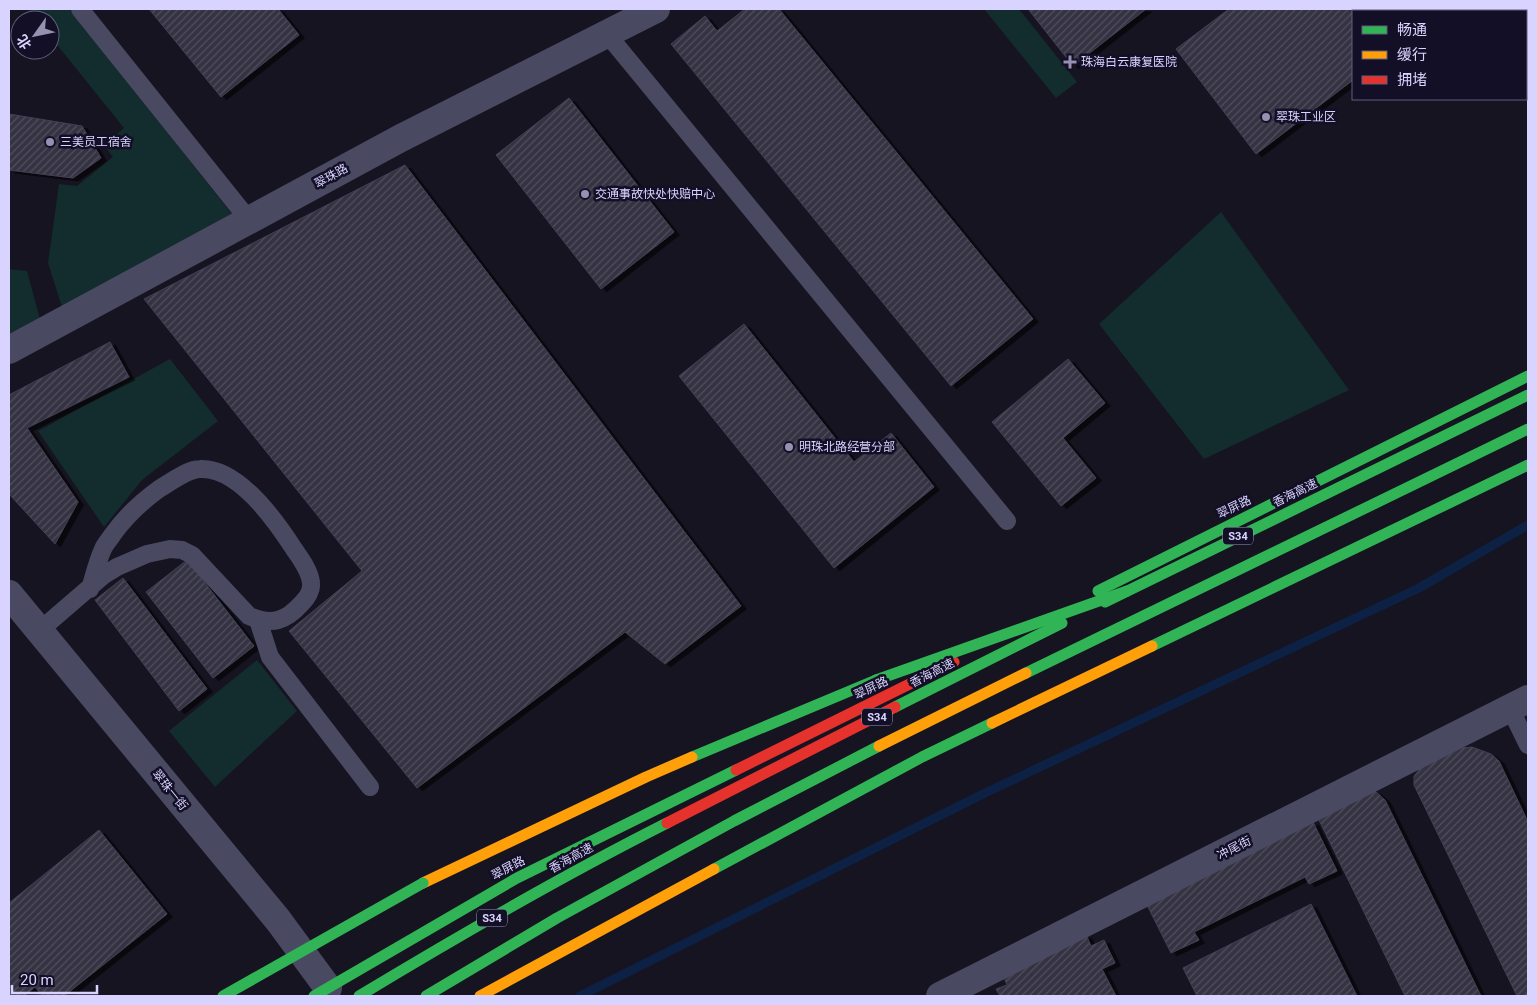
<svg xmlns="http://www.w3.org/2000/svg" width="1537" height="1005" font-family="Roboto,'Noto Sans SC',sans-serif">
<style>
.grass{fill:#132c2d}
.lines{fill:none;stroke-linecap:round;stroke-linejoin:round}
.stream{stroke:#0d2144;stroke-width:9}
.building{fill:url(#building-hatch);stroke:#433f54;filter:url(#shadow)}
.lane{stroke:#4a4962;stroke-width:18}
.street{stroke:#4a4962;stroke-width:28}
.fast{stroke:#30b455;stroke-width:11}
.slow{stroke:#ff9f0a;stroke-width:11}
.jam{stroke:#e5322d;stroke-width:11}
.fast-bridge{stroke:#30b455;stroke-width:11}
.poi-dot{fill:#9591b1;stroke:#130f26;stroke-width:2}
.labels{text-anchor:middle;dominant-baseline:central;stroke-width:5;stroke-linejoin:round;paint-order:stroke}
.shield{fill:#130f26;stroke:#9e99be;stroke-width:1}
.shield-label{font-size:11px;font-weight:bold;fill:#d9d4ff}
.poi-label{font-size:12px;fill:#d9d4ff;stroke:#130f26;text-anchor:start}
.street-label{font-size:12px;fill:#d9d4ff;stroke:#130f26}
</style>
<defs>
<pattern id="building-hatch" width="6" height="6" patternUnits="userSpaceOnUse" patternTransform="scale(1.25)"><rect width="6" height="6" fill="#343243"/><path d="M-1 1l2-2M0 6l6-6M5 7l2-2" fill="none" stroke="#514f5f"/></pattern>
<filter id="shadow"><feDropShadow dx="5.5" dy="3" stdDeviation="0" flood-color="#0009"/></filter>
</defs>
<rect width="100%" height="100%" fill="#161421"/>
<!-- grass -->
<g class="grass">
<polygon points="28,9 69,9 235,218 63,310 48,263 59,184 77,186 113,157 104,145 124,128 50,36 50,20 37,20"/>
<polygon points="984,9 1019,9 1077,82 1056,98"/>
<polygon points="1221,212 1349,390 1204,459 1099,324"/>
<polygon points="9,269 27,271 41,323 9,341"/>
<polygon points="170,359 218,421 142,480 104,527 38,431"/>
<polygon points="257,660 297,711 215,787 169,731"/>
</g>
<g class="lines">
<!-- stream -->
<polyline class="stream" points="580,996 985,793 1419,588 1528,525"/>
</g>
<!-- building -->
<g class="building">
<polygon points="149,9 278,9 299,35 221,97"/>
<polygon points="745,9 779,9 1033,319 951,386 671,44 705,16 717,31"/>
<polygon points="1028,9 1146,9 1073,66"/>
<polygon points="1229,9 1447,9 1444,11 1353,11 1353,80 1256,154 1176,49"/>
<polygon points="569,98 674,232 601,289 496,155"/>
<polygon points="9,114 82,126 101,158 73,178 9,170"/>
<polygon points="405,165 741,606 665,664 625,632 417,788 289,631 362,571 144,299"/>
<polygon points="744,324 854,462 891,433 934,487 834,568 679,376"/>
<polygon points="110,342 129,377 27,428 78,502 55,544 9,494 9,395"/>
<polygon points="1068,359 1105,403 1063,438 1096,478 1061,506 992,422"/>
<polygon points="187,560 254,646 213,678 146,592"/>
<polygon points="123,578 207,689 179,711 95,600"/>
<polygon points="1472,747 1491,754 1499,761 1528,822 1528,996 1517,996 1414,785 1414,776 1420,769 1461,748"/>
<polygon points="1370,791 1376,792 1385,800 1481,996 1405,996 1317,816"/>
<polygon points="1313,822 1337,871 1309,884 1305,877 1194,932 1199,940 1171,953 1147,905"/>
<polygon points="99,830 167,914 64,996 43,996 35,987 24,996 9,996 9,903"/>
<polygon points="1311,904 1357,996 1197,996 1183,968"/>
<polygon points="1086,935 1091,946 1104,940 1115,963 1102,969 1116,996 1000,996 996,989 1007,985 1003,975"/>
</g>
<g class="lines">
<!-- lane -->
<g class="lane">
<polyline points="80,9 249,220"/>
<polyline points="607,34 1007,521"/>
<polyline points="258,620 270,657 370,787"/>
<path d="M39,631L104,575L117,567L147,554L170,549L182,550L192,555L249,616C272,626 286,621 302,603C307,598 312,590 311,583C310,571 301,559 294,549C276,521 238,467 200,469C188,469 169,483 159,489C141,502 126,516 113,534C110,539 105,544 103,549C97,562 94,576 90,589"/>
<polyline points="1510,708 1528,745"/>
</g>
<!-- street -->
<g class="street">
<polyline points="9,350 401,138 656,9"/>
<polyline points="9,594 278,920 328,988"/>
<polyline points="940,996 1528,699"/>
</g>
<!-- fast -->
<g class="fast">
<polyline points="1098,591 1528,376"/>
<polyline points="1105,602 1528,395"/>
<polyline points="1152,646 1528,465"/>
<polyline points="1026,673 1528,429"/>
<polyline points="895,707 1062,623"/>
<polyline points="692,757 876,680"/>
<polyline points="714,869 922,757 992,723"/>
<polyline points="314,996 517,878 736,770"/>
<path d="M359,996C460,935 562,876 667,823"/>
<polyline points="426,996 557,918 734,821 879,746"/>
</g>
<!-- slow -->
<g class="slow">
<polyline points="992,723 1152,646"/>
<polyline points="879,746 1026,673"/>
<polyline points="423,883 646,777 692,757"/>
<polyline points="480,996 714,869"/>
</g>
<!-- jam -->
<g class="jam">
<polyline points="736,770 954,662"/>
<polyline points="667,823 895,707"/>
</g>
<!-- fast-bridge -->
<g class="fast-bridge">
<polyline points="876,680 1127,591"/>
<polyline points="223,996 423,883"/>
</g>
</g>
<!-- markers -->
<g class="poi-dot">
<path d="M1067.5 54.5h5v5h5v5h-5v5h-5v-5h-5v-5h5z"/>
<circle cx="1266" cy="117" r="5"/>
<circle cx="50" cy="142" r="5"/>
<circle cx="585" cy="194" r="5"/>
<circle cx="789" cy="447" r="5"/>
</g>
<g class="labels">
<!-- shield labels -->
<g class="shield">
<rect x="1223" y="527.5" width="30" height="17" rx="4"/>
<rect x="862" y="708.5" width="30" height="17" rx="4"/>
<rect x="477" y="909.5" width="30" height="17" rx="4"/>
</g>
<g class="shield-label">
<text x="1238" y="536">S34</text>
<text x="877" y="717">S34</text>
<text x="492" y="918">S34</text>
</g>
<!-- poi labels -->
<g class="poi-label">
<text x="1081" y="62">珠海白云康复医院</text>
<text x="1276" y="117">翠珠工业区</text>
<text x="60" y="142">三美员工宿舍</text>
<text x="595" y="194">交通事故快处快赔中心</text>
<text x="799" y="447">明珠北路经营分部</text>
</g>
<!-- street labels -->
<g class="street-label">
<text transform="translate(331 176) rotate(-29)">翠珠路</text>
<text transform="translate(1295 493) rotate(-26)">香海高速</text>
<text transform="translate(1234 507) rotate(-26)">翠屏路</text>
<text transform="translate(932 673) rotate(-27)">香海高速</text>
<text transform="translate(871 688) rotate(-26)">翠屏路</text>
<text transform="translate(170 790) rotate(51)">翠珠一街</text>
<text transform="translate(1234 848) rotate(-27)">冲尾街</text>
<text transform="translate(571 858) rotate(-29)">香海高速</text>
<text transform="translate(508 868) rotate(-28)">翠屏路</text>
</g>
</g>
<!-- border -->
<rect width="1537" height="1005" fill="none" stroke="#d9d4ff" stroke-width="20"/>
<!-- legend -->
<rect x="1352" y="10" width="175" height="90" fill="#130f26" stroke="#625e7d"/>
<rect x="1362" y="26" width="25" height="8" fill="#30b455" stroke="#625e7d"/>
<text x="1397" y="35" font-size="15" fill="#d9d4ff">畅通</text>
<rect x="1362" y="51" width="25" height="8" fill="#ff9f0a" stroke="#625e7d"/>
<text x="1397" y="60" font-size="15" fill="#d9d4ff">缓行</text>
<rect x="1362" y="76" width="25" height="8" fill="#e5322d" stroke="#625e7d"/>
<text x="1397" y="85" font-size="15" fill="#d9d4ff">拥堵</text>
<!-- north arrow -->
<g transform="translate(35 35) rotate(237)"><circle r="24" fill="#130f26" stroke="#625e7d"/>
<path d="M0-4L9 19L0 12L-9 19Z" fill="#9591b1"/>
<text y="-8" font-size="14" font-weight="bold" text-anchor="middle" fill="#d9d4ff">北</text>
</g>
<!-- scale -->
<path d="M12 985v8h85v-8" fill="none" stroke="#d9d4ff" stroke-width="2.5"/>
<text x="20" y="985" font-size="15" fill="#d9d4ff" stroke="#130f26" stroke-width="4" paint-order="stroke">20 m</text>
</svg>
